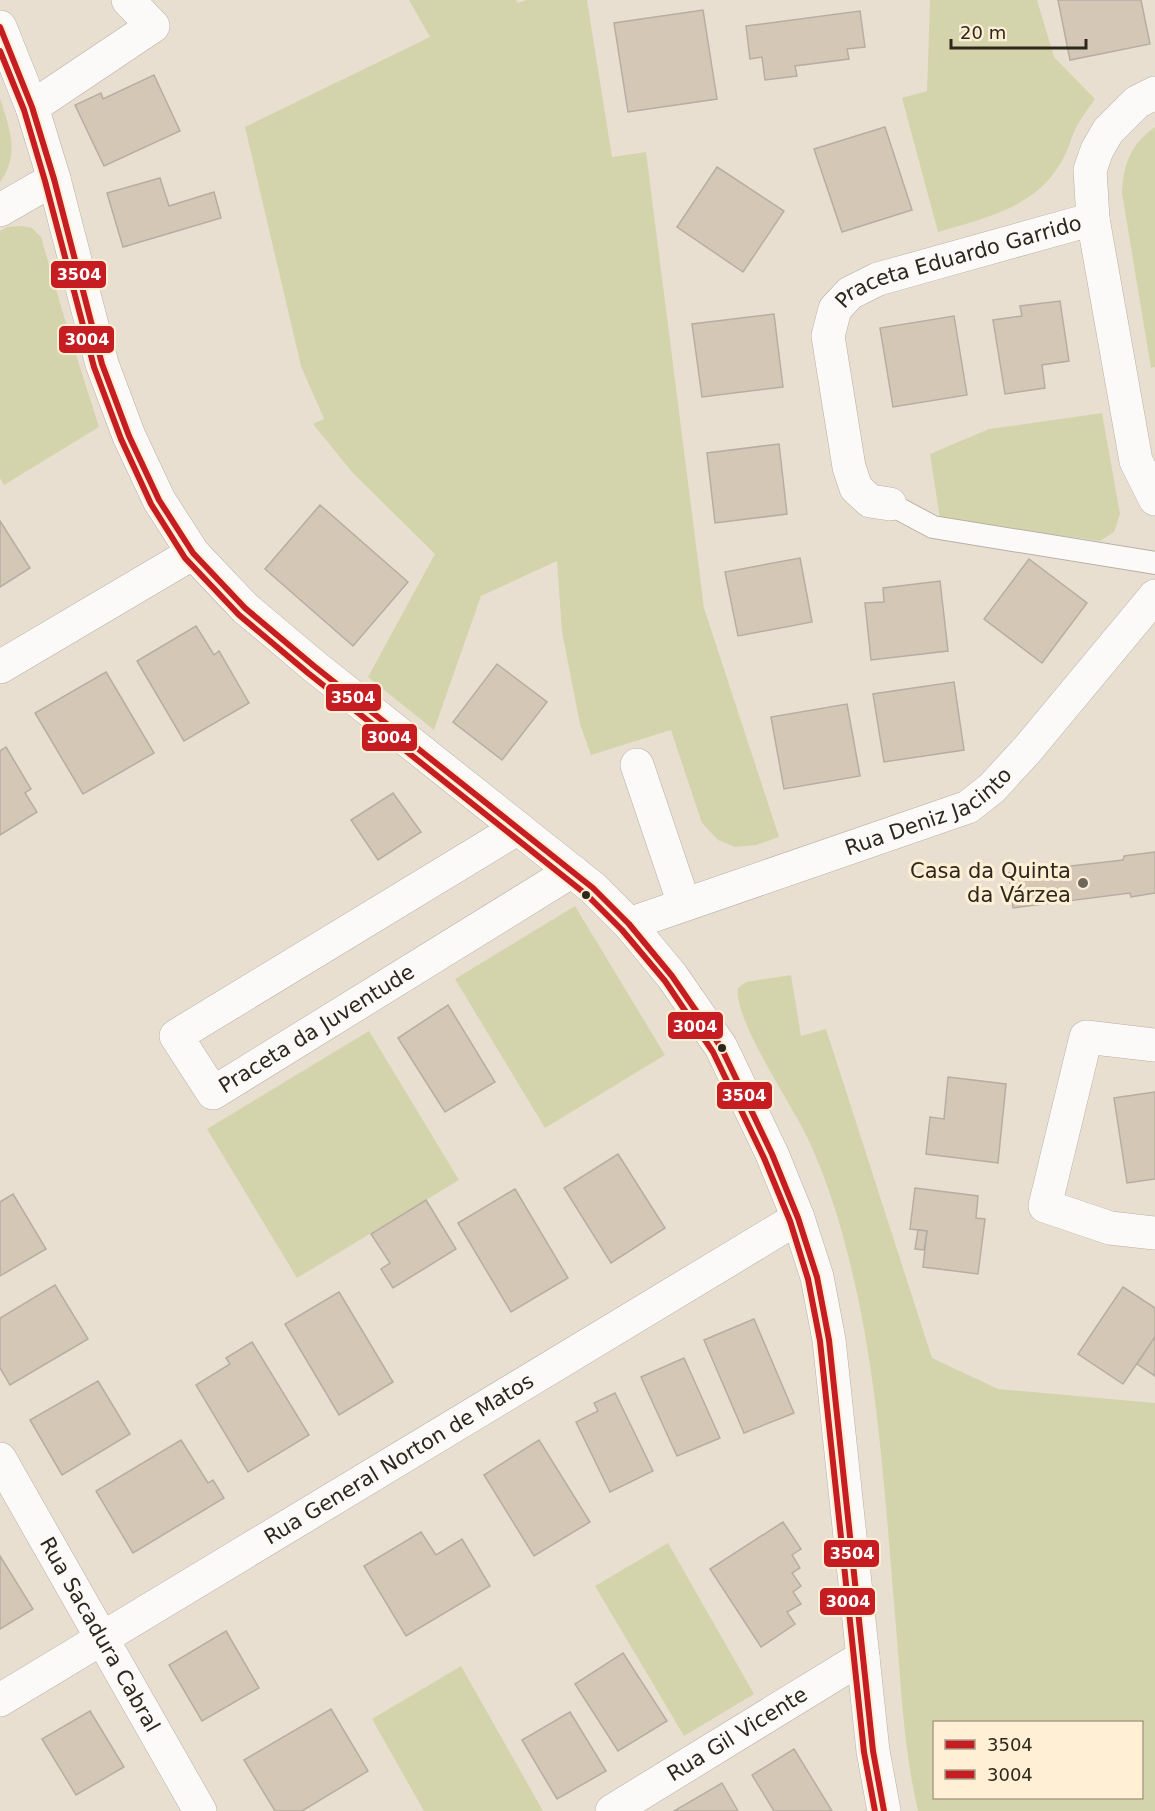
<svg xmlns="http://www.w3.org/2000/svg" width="1155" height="1811" font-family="'DejaVu Sans',sans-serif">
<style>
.green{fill:#d4d4ac;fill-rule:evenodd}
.building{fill:#d5c7b6;stroke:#b6aea3;stroke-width:1.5}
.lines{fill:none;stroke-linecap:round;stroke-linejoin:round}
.lane-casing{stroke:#b7b0a5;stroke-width:24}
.street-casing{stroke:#b7b0a5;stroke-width:34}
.secondary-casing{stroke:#b7b0a5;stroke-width:34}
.lane{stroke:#fcfaf8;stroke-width:22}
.street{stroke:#fcfaf8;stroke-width:33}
.secondary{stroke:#fcfaf8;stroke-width:33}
.bus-1-casing{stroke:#ffefd5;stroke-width:10}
.bus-2-casing{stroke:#ffefd5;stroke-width:10}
.bus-1{stroke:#c61d23;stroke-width:6}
.bus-2{stroke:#c61d23;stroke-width:6}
.poi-dot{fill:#6e675c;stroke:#ffefd5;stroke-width:2}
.bus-dot{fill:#2d271d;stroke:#ffefd5;stroke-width:2}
.labels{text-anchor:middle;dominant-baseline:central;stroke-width:6;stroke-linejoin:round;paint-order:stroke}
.street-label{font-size:21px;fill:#2d271d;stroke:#ffefd5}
.poi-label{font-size:21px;fill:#2d271d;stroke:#ffefd5;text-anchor:end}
.line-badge{stroke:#ffefd5;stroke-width:2}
.badge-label{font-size:16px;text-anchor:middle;font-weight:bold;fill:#fff}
</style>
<rect width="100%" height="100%" fill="#e8dfd1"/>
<!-- green -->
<g class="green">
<polygon points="409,0 516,0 518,3 526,0 587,0 612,157 646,152 704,608 779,837 756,845 735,847 718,840 702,823 671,730 591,755 580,724 562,632 557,561 481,596 434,730 368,677 435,554 352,472 313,424 324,419 301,366 245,127 430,37"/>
<path d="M930,0H1037L1054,57L1095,99C1088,109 1080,119 1075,130C1070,141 1067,154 1060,164C1034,208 985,218 938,232L902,98L927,91Z"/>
<path d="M0,98C9,128 21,154 0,182Z"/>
<path d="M1155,127V367L1151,368L1122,193C1123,164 1131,144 1155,127Z"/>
<polygon points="21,226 32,228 41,237 65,320 99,427 4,485 0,478 0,231 7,227"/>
<polygon points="1102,413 1120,514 1114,532 1100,541 940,519 930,454 989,429"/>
<polygon points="575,906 665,1055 545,1128 455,979"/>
<path d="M791,975L801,1036L826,1029L932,1358L998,1389L1155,1403V1811H918C904,1751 901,1688 896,1627C884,1490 878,1351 838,1219C830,1193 820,1164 808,1139C793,1106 733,1019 738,988L746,982ZM934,1722H1142V1798H934Z"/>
<polygon points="369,1031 459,1180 297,1278 207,1129"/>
<polygon points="668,1543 754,1694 684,1736 595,1586"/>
<polygon points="461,1666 543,1811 424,1811 372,1719"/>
</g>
<!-- building -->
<g class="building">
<polygon points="1058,0 1141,0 1150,44 1070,60"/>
<polygon points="703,10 717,99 628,112 614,23"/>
<polygon points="860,11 865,47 847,49 849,59 795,66 797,76 765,80 762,57 750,59 746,26"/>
<polygon points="154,75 180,131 104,166 75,105 101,93 103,99"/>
<polygon points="885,127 912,210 842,232 814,149"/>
<polygon points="717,167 784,211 743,272 677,227"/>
<polygon points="160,178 169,206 214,192 221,218 123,247 107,193"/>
<polygon points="1060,301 1069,361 1042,365 1045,388 1005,394 993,320 1022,316 1020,306"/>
<polygon points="774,314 783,387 702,397 692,324"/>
<polygon points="954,316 967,395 893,407 880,328"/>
<polygon points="779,444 787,514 715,523 707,453"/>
<polygon points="320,505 408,582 353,646 265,569"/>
<polygon points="0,521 30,568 0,587"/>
<polygon points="800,558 812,622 738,636 725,572"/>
<polygon points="1029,559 1087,603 1042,663 984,619"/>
<polygon points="940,581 948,651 871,660 865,603 884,602 883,588"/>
<polygon points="196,626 214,655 219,651 249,703 184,741 137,661"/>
<polygon points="497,664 547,702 502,760 453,722"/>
<polygon points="106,672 154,753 83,794 35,713"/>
<polygon points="954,682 964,750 884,762 873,694"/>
<polygon points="847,704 860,776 784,789 771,717"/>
<polygon points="6,747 31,789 25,793 37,812 0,835 0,751"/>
<polygon points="393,793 421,832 378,860 351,820"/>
<polygon points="1155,852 1155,893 1131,897 1130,893 1013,908 1009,873 1123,860 1124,856"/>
<polygon points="448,1005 495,1082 445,1112 398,1038"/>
<polygon points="948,1077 1006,1084 998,1163 926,1154 930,1117 944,1119"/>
<polygon points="1155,1092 1155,1179 1127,1183 1114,1098"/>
<polygon points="618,1154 665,1228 611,1263 564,1188"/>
<polygon points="915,1188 978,1196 976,1218 985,1219 978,1274 923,1267 927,1231 910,1229"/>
<polygon points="515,1189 568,1278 511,1312 458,1223"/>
<polygon points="13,1194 46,1249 0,1276 0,1202"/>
<polygon points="426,1200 456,1249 393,1288 381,1269 390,1263 371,1234"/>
<polygon points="918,1230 927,1231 924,1250 915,1249"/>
<polygon points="55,1285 88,1339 10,1385 0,1368 0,1318"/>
<polygon points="1123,1287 1155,1308 1155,1337 1123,1384 1078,1354"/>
<polygon points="339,1292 393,1382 339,1415 285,1324"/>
<polygon points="754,1319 794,1413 744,1433 704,1340"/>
<polygon points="1155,1337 1155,1376 1137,1364"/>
<polygon points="252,1342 309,1435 248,1472 196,1385 230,1364 226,1358"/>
<polygon points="684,1358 720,1438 677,1456 641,1377"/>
<polygon points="98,1381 130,1434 62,1475 30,1420"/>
<polygon points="615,1393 653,1471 610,1492 576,1422 598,1411 594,1403"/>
<polygon points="181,1440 208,1483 213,1480 224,1498 133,1553 96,1491"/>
<polygon points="539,1440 590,1522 534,1556 484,1475"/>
<polygon points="783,1522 801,1549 792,1555 800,1568 792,1573 801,1586 793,1592 801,1604 787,1612 795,1624 761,1647 710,1569"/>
<polygon points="421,1532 436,1555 462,1539 490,1586 406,1636 364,1566"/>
<polygon points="0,1556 33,1609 0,1629"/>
<polygon points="226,1631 259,1688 202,1721 169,1665"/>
<polygon points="623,1653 667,1721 618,1751 575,1684"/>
<polygon points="331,1709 368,1771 302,1811 275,1811 244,1760"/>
<polygon points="90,1711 124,1767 76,1795 42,1739"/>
<polygon points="570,1712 606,1771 557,1799 522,1740"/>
<polygon points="794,1749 832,1811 774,1811 752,1775"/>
<polygon points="722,1783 738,1811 674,1811"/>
</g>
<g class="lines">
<defs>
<polyline id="lane" points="890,504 933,527 1155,563"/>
<g id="street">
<polyline points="1155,93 1137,102 1108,131 1097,150 1090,170 1093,219 1136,461 1155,499"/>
<polyline points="32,107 153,26 128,0"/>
<polyline points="0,210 54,179"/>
<path id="s1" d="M890,504L870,501L856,488L849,467L828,336L835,309L850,293L878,279L1093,219"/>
<polyline points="0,667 193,553"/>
<polyline points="637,765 684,904"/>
<path id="s2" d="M518,828L176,1036L213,1093L572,871"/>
<path id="s3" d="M629,924L968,807L992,788L1027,750L1155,596"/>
<polyline points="1155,1045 1086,1037 1045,1206 1110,1228 1155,1233"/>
<path id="s4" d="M0,1459L200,1811"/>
<path id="s5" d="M0,1700L798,1218"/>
<path id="s6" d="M612,1811L863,1657"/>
</g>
<polyline id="secondary" points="0,27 32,107 54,179 102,364 129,436 159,500 193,553 245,608 314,666 593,888 629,924 672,976 721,1047 772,1154 798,1218 817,1277 829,1340 873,1751 884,1811"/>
</defs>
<!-- lane casing -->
<use href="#lane" class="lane-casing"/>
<!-- street casing -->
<use href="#street" class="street-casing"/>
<!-- secondary casing -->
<use href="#secondary" class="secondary-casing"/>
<!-- lane -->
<use href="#lane" class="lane"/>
<!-- street -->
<use href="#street" class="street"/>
<!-- secondary -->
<use href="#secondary" class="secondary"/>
<defs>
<polyline id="bus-1" points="0,27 32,107 54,179 102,364 129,436 159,500 193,553 245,608 314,666 593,888 629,924 672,976 721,1047 772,1154 798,1218 817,1277 829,1340 873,1751 884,1811"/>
<polyline id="bus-2" points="0,51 24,110 45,181 94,367 121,439 151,504 185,558 239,615 308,673 587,895 622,930 665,981 713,1052 764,1158 790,1221 808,1279 820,1341 864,1752 875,1811"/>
</defs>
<!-- bus-1 casing -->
<use href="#bus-1" class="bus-1-casing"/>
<!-- bus-2 casing -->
<use href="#bus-2" class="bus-2-casing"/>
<!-- bus-1 -->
<use href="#bus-1" class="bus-1"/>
<!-- bus-2 -->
<use href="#bus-2" class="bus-2"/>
</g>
<!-- markers -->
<circle class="poi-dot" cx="1083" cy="883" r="6"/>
<g class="bus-dot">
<circle cx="586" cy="895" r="5"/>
<circle cx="722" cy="1048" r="5"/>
</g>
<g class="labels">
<!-- street labels -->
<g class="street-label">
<text stroke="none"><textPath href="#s1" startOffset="357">Praceta Eduardo Garrido</textPath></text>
<text stroke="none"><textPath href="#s3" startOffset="321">Rua Deniz Jacinto</textPath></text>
<text stroke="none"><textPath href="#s2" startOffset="590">Praceta da Juventude</textPath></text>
<text stroke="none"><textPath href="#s5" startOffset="466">Rua General Norton de Matos</textPath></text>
<text stroke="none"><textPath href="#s4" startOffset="202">Rua Sacadura Cabral</textPath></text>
<text stroke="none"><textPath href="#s6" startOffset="147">Rua Gil Vicente</textPath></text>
</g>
<!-- poi labels -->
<g class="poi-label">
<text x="1071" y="871">Casa da Quinta<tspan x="1071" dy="24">da Várzea</tspan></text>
</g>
</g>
<g class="line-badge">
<rect x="50" y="260" width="57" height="29" rx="6" fill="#c61d23"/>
<rect x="58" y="325" width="57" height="29" rx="6" fill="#c61d23"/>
<rect x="325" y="683" width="57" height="29" rx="6" fill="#c61d23"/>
<rect x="361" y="723" width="57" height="29" rx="6" fill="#c61d23"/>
<rect x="667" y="1011" width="57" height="29" rx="6" fill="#c61d23"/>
<rect x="716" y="1081" width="57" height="29" rx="6" fill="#c61d23"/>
<rect x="823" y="1539" width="57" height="29" rx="6" fill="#c61d23"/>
<rect x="819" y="1587" width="57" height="29" rx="6" fill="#c61d23"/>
</g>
<g class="badge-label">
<text x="79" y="280">3504</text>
<text x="87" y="345">3004</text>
<text x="353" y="703">3504</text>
<text x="389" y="743">3004</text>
<text x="695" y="1032">3004</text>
<text x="744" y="1101">3504</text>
<text x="852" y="1559">3504</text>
<text x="848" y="1607">3004</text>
</g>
<!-- legend -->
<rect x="933" y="1721" width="210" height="78" fill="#ffefd5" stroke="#ab9f8b" stroke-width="1.5"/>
<rect x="945" y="1740" width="30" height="9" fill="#c61d23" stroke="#ab9f8b" stroke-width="1.5"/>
<text x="987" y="1751" font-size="18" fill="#2d271d">3504</text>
<rect x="945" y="1770" width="30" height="9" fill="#c61d23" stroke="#ab9f8b" stroke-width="1.5"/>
<text x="987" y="1781" font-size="18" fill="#2d271d">3004</text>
<!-- scale -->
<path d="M951 39v9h135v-9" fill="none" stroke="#2d271d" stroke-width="3"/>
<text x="960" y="39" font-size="18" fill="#2d271d" stroke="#ffefd5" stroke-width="4.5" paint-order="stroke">20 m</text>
</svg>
